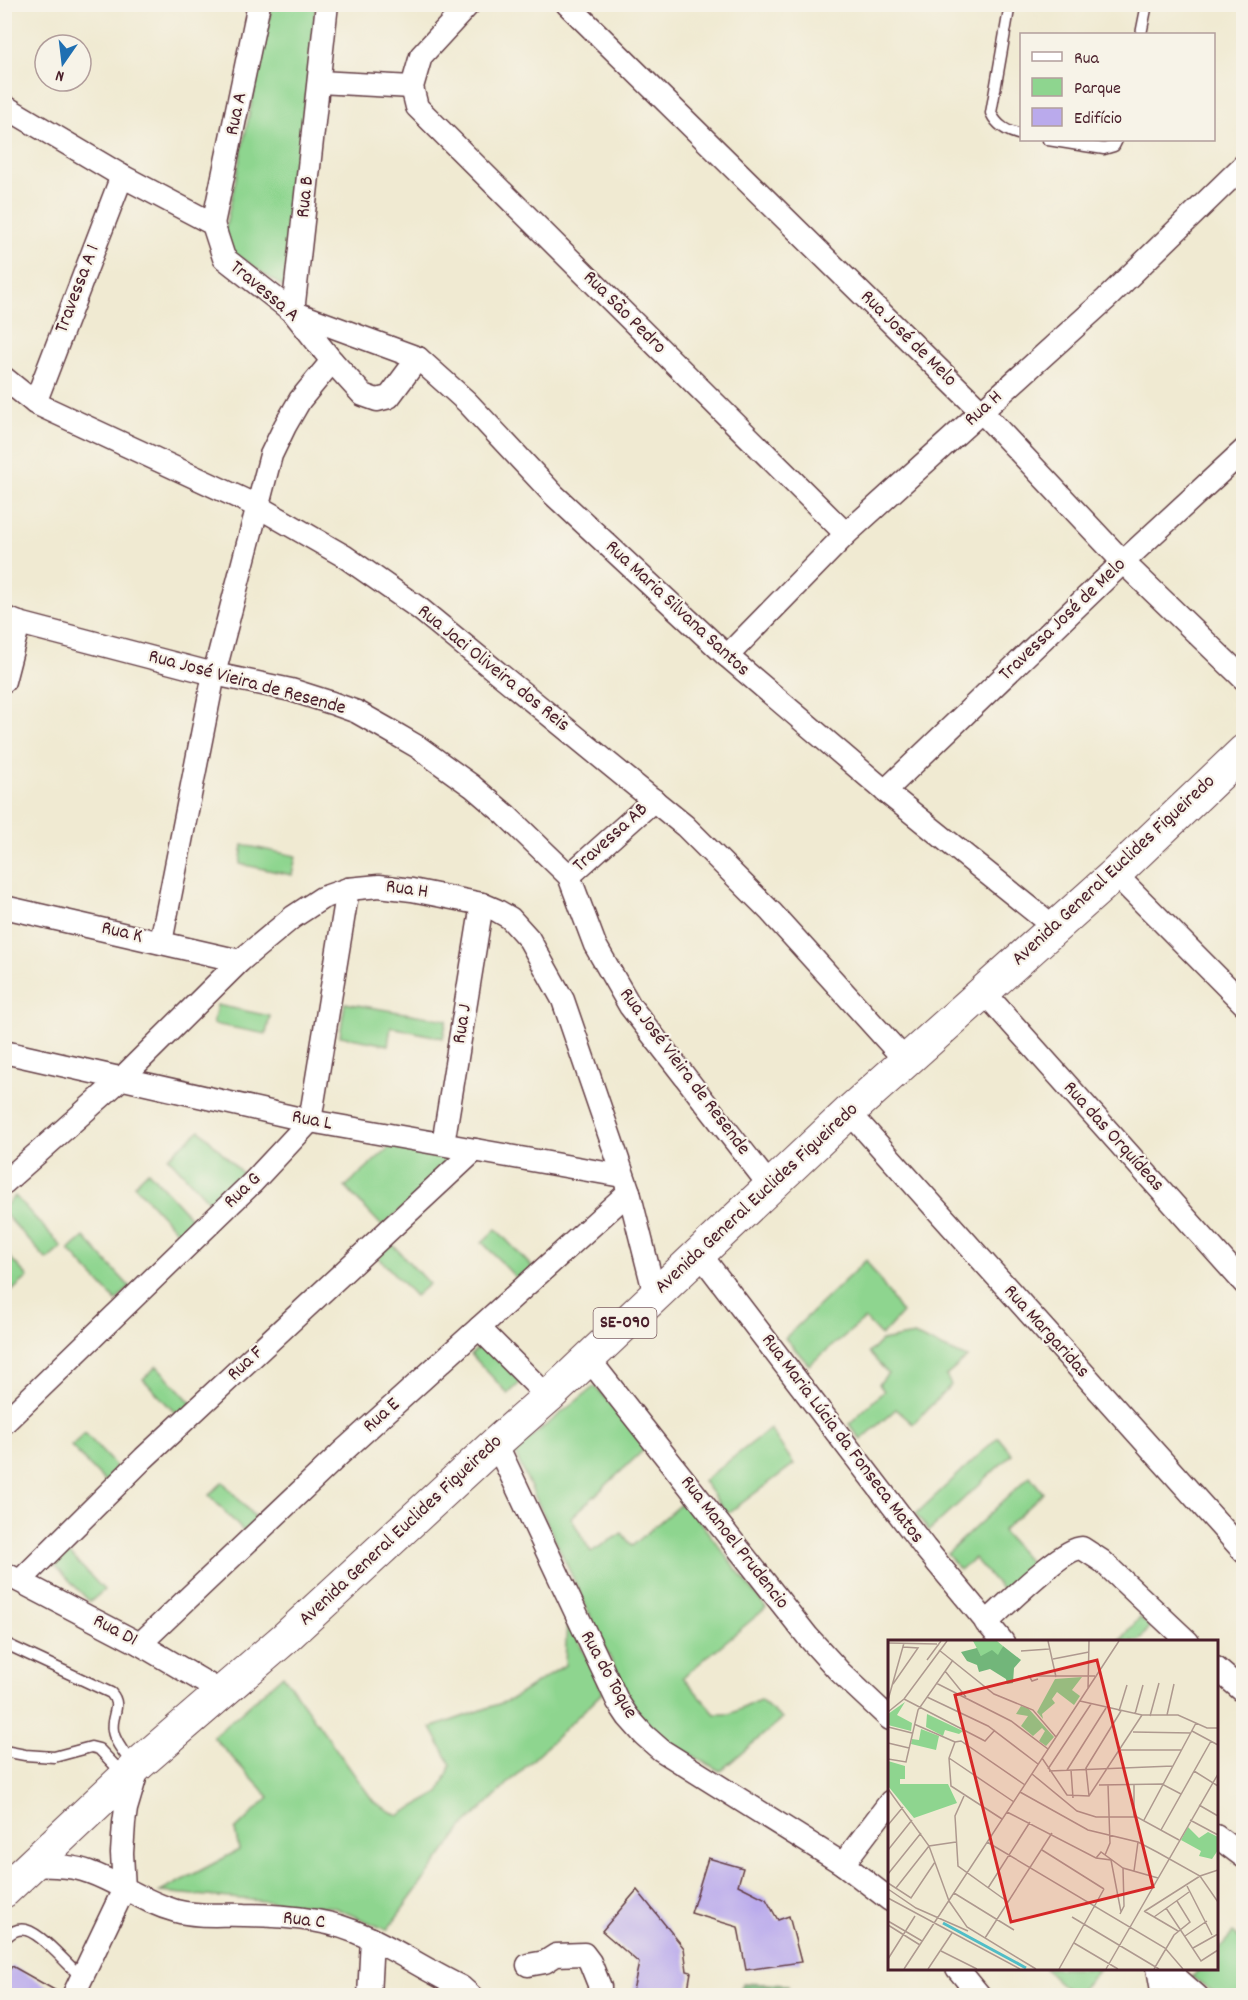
<svg xmlns="http://www.w3.org/2000/svg" width="1248" height="2000" font-family="Dekko,sans-serif">
<style>
.green{fill:#8ed58f;stroke:#6c7a5d;stroke-width:1.5}
.forest{fill:#72b67a;stroke:#5e6a52;stroke-width:1.5}
.building{fill:#baaaec}
.lines{fill:none;stroke-linecap:round;stroke-linejoin:round}
.service-casing{stroke:#633d44;stroke-width:13}
.minor-casing{stroke:#633d44;stroke-width:25}
.primary-casing{stroke:#633d44;stroke-width:35}
.service{stroke:#fff;stroke-width:10}
.minor{stroke:#fff;stroke-width:22}
.primary{stroke:#fff;stroke-width:33}
.labels{text-anchor:middle;dominant-baseline:central;stroke-width:4.5;stroke-linejoin:round;paint-order:stroke}
.shield{fill:#f7f3e8;stroke:#7e5f64;stroke-width:1.5}
.shield-label{font-size:18px;font-weight:bold;fill:#4a1f2b}
.street-label{font-size:20px;fill:#4a1f2b;stroke:#f7f3e8}
.inset-river{fill:none;stroke:#50bdc7;stroke-width:3}
.inset-road{fill:none;stroke:#ae998f;stroke-width:1.5}
.view{fill:#d62828;fill-opacity:0.15;stroke:#d62828;stroke-width:3}
.inset-edge{fill:none;stroke:#4a1f2b;stroke-width:3}
</style>
<rect width="100%" height="100%" fill="#f7f3e8"/>
<filter id="ink" filterUnits="userSpaceOnUse"><feTurbulence type="fractalNoise" baseFrequency=".0167" numOctaves="2"/><feDisplacementMap in="SourceGraphic" scale="12" xChannelSelector="R" yChannelSelector="G"/><feConvolveMatrix kernelMatrix="1 2 1 2 8 2 1 2 1" color-interpolation-filters="sRGB"/></filter>
<filter id="wash" filterUnits="userSpaceOnUse"><feTurbulence type="fractalNoise" baseFrequency=".008" numOctaves="4" result="noise"/><feDisplacementMap in="SourceGraphic" scale="24" xChannelSelector="R" yChannelSelector="G"/><feGaussianBlur stdDeviation="1.35" result="paint"/><feColorMatrix in="noise" values="0 0 0 0 0 0 0 0 0 0 0 0 0 0 0 0 0 1.4 0 .05"/><feComposite in="paint" operator="in"/></filter>
<g filter="url(#wash)">
<rect width="100%" height="100%" fill="#f0ead2"/>
<!-- green -->
<g class="green">
<polygon points="272,5 316,5 286,289 234,253 224,235"/>
<polygon points="243,845 296,856 292,875 240,864"/>
<polygon points="345,1003 447,1020 443,1038 391,1027 388,1045 340,1036"/>
<polygon points="217,1005 270,1016 266,1034 213,1024"/>
<polygon points="200,1130 245,1176 214,1207 168,1157"/>
<polygon points="392,1145 457,1161 382,1226 345,1187"/>
<polygon points="148,1171 195,1222 180,1235 134,1185"/>
<polygon points="15,1196 62,1247 47,1260 5,1214 5,1206"/>
<polygon points="496,1229 533,1268 519,1281 482,1242"/>
<polygon points="84,1237 130,1287 116,1301 69,1250"/>
<polygon points="392,1244 429,1284 415,1296 378,1257"/>
<polygon points="5,1252 28,1277 13,1290 5,1281"/>
<polygon points="866,1260 902,1313 881,1336 865,1319 809,1365 785,1338"/>
<polygon points="914,1335 967,1358 946,1376 951,1385 913,1424 896,1409 861,1440 849,1424 884,1391 879,1384 888,1373 869,1353 881,1341"/>
<polygon points="485,1342 522,1381 508,1394 471,1354"/>
<polygon points="157,1366 194,1406 180,1418 143,1379"/>
<polygon points="595,1386 648,1446 571,1518 591,1552 622,1533 632,1546 684,1501 766,1608 683,1677 715,1714 730,1714 760,1700 782,1719 720,1771 667,1741 635,1712 514,1451"/>
<polygon points="770,1429 794,1464 727,1514 703,1481"/>
<polygon points="85,1433 121,1472 108,1485 71,1446"/>
<polygon points="998,1437 1012,1454 929,1531 916,1514"/>
<polygon points="1030,1476 1043,1493 1002,1531 1037,1570 1006,1594 974,1558 960,1570 947,1554"/>
<polygon points="223,1482 259,1522 246,1534 209,1495"/>
<polygon points="67,1551 104,1590 90,1602 53,1563"/>
<polygon points="567,1617 603,1692 462,1828 387,1930 333,1907 160,1892 239,1850 235,1830 269,1797 213,1737 283,1675 374,1802 398,1816 439,1793 451,1765 431,1728 510,1700 565,1665"/>
<polygon points="1140,1617 1150,1627 1139,1641 1120,1641"/>
<polygon points="1233,1933 1243,1941 1243,1995 1218,1995 1192,1977 1201,1969 1216,1968 1217,1951"/>
<polygon points="1045,1969 1045,1968 1100,1969 1075,1996 1073,1995"/>
</g>
<!-- forest -->
<polygon class="forest" points="743,1983 788,1985 788,1995 739,1995"/>
<g id="blocks">
<!-- building -->
<g class="building">
<polygon points="708,1858 743,1868 738,1885 766,1899 778,1920 789,1916 801,1962 746,1970 738,1927 691,1913"/>
<polygon points="637,1890 684,1948 687,1971 691,1972 687,1995 632,1995 639,1963 602,1931"/>
<polygon points="12,1966 60,1993 60,1995 4,1995 4,1980"/>
</g>
</g>
</g>
<g filter="url(#ink)">
<use href="#blocks" fill-opacity="0" stroke="#633d44" stroke-width="1.5"/>
<g class="lines">
<defs>
<g id="service">
<path d="M1010,4L991,113C997,126 1007,132 1022,135"/>
<polyline points="1141,34 1147,4"/>
<polyline points="1048,140 1104,149 1114,146 1117,140"/>
<path d="M4,1643L111,1693C123,1706 110,1716 113,1731C115,1743 126,1755 133,1765"/>
<polyline points="4,1751 25,1755 54,1757 91,1747 99,1749 123,1774"/>
<path d="M4,1939C11,1933 16,1928 26,1930C42,1934 68,1965 81,1977"/>
</g>
<g id="minor">
<polyline points="327,4 293,312 418,358 467,402 554,495 727,656 885,791 1054,927"/>
<polyline points="469,4 421,56 412,87 417,107 846,534"/>
<polyline points="567,4 981,411 1123,562 1244,679"/>
<polyline points="319,82 412,87"/>
<polyline points="4,106 122,176 213,224 224,258 293,312 332,361 363,395 377,400 389,397 418,358"/>
<polyline points="213,224 259,4"/>
<polyline points="4,378 35,403 257,506 344,556 420,609 685,826 771,912 906,1061"/>
<polyline points="35,403 122,176"/>
<polyline points="4,617 19,623 214,674 291,690 332,703 357,712 387,729 418,747 472,786 506,815 569,876 595,945 630,1006 770,1186"/>
<polyline points="727,656 846,534 1106,299 1244,165"/>
<polyline points="4,681 19,623"/>
<polyline points="885,791 1123,562 1244,450"/>
<polyline points="1115,874 1244,1004"/>
<polyline points="569,876 654,800"/>
<polyline points="4,907 240,961"/>
<polyline points="161,942 214,674 271,455 285,426 300,400 332,361"/>
<polyline points="983,991 1244,1283"/>
<polyline points="4,1052 310,1121 622,1176"/>
<polyline points="849,1112 1244,1552"/>
<polyline points="443,1144 482,904"/>
<polyline points="4,1183 121,1079 240,961 293,917 322,898 348,889 379,886 412,890 482,904 496,910 510,918 529,939 563,1000 629,1192 655,1295"/>
<polyline points="700,1254 925,1548 1003,1642"/>
<polyline points="479,1328 548,1397"/>
<polyline points="588,1358 808,1637 840,1672 890,1719"/>
<polyline points="4,1423 253,1182 310,1121 348,889"/>
<polyline points="496,1443 618,1702 628,1717 644,1735 661,1750 843,1864 890,1900"/>
<polyline points="4,1573 140,1644 223,1693"/>
<polyline points="20,1581 144,1458 475,1150"/>
<path d="M986,1623C1003,1608 1062,1548 1082,1548L1102,1561L1188,1642"/>
<polyline points="140,1644 341,1453 629,1192"/>
<polyline points="1216,1668 1244,1692"/>
<polyline points="1216,1836 1244,1857"/>
<polyline points="843,1864 890,1802"/>
<path d="M30,1865C50,1866 71,1865 89,1872C120,1883 143,1902 176,1911C198,1917 221,1914 244,1915C268,1915 293,1917 317,1921C369,1929 414,1965 461,1987L471,1996"/>
<polyline points="528,1965 545,1962 556,1955 584,1954 590,1962 600,1987 597,1996"/>
<polyline points="957,1968 980,1996"/>
<polyline points="1158,1968 1163,1996"/>
<polyline points="1165,1968 1197,1996"/>
<polyline points="73,1996 124,1889 122,1853 124,1823 126,1809 139,1765"/>
<polyline points="369,1996 372,1939"/>
</g>
<polyline id="primary" points="4,1891 140,1763 284,1639 496,1443 548,1397 849,1112 1115,874 1244,751"/>
</defs>
<!-- service casing -->
<use href="#service" class="service-casing"/>
<!-- minor casing -->
<use href="#minor" class="minor-casing"/>
<!-- primary casing -->
<use href="#primary" class="primary-casing"/>
<!-- service -->
<use href="#service" class="service"/>
<!-- minor -->
<use href="#minor" class="minor"/>
<!-- primary -->
<use href="#primary" class="primary"/>
</g>
</g>
<g class="labels">
<!-- shield labels -->
<rect class="shield" x="593.5" y="1308" width="63" height="30" rx="4.5"/>
<g class="shield-label">
<text x="625" y="1323">SE-090</text>
</g>
<!-- street labels -->
<g class="street-label">
<text transform="translate(237 114) rotate(-78)">Rua A</text>
<text transform="translate(306 197) rotate(-84)">Rua B</text>
<text transform="translate(78 289) rotate(-69)">Travessa A 1</text>
<text transform="translate(264 292) rotate(40)">Travessa A</text>
<text transform="translate(624 313) rotate(45)">Rua São Pedro</text>
<text transform="translate(908 339) rotate(45)">Rua José de Melo</text>
<text transform="translate(984 409) rotate(-42)">Rua H</text>
<text transform="translate(677 609) rotate(43)">Rua Maria Silvana Santos</text>
<text transform="translate(1063 620) rotate(-44)">Travessa José de Melo</text>
<text transform="translate(493 669) rotate(39)">Rua Jaci Oliveira dos Reis</text>
<text transform="translate(247 683) rotate(15)">Rua José Vieira de Resende</text>
<text transform="translate(611 838) rotate(-42)">Travessa AB</text>
<text transform="translate(1114 871) rotate(-43)">Avenida General Euclides Figueiredo</text>
<text transform="translate(407 890) rotate(8)">Rua H</text>
<text transform="translate(122 933) rotate(13)">Rua K</text>
<text transform="translate(463 1024) rotate(-81)">Rua J</text>
<text transform="translate(684 1072) rotate(53)">Rua José Vieira de Resende</text>
<text transform="translate(312 1121) rotate(11)">Rua L</text>
<text transform="translate(1113 1137) rotate(48)">Rua das Orquídeas</text>
<text transform="translate(243 1191) rotate(-44)">Rua G</text>
<text transform="translate(757 1199) rotate(-43)">Avenida General Euclides Figueiredo</text>
<text transform="translate(1046 1332) rotate(48)">Rua Margaridas</text>
<text transform="translate(246 1364) rotate(-43)">Rua F</text>
<text transform="translate(382 1416) rotate(-42)">Rua E</text>
<text transform="translate(842 1439) rotate(53)">Rua Maria Lúcia da Fonseca Matos</text>
<text transform="translate(401 1531) rotate(-43)">Avenida General Euclides Figueiredo</text>
<text transform="translate(734 1543) rotate(52)">Rua Manoel Prudencio</text>
<text transform="translate(115 1631) rotate(28)">Rua D1</text>
<text transform="translate(608 1675) rotate(61)">Rua do Toque</text>
<text transform="translate(304 1921) rotate(7)">Rua C</text>
</g>
</g>
<!-- overview -->
<g transform="translate(888 1640)">
<rect width="330" height="330" fill="#f0ead2"/>
<path d="M85,1H109L115,6L111,15L93,16ZM194,37L184,50L192,56L186,65L169,52L164,59L167,63L154,74L155,79L149,72L167,39ZM17,62L9,75L24,83L23,91L0,85V74ZM133,66L140,68L166,97L158,106L151,101L157,91L154,88L145,96L133,86L140,76L128,74ZM39,74L75,91L71,94L57,90L55,96L38,87ZM33,89L51,96L48,110L23,104L24,99L31,100ZM0,121L17,126V139H12V144H60L69,163L26,178L0,146ZM300,187L311,198L320,192L330,197V210L324,219L311,216L313,211L293,200Z" fill="#8ed58f"/>
<path d="M115,6L133,20L126,28L125,43L119,44L118,39L102,29L91,32L89,25L79,21L73,12L89,8L93,16L104,10L110,15Z" fill="#72b67a"/>
<path class="inset-river" d="M55,283L138,328"/>
<path class="inset-road" d="M160,1L168,37M0,3L49,4M51,10L106,54L145,70L168,97M133,11L161,9M165,19L201,12M39,20L53,1M57,31L78,57M150,39L144,41L141,36H207M48,43L123,81L160,109M5,44L30,8L15,7M200,49L201,1M39,57L100,86L150,124M16,59L97,101L107,90M0,60L16,3M192,61L254,75H290L319,88H330M231,71L239,45M0,72L16,59L59,1M247,74L255,45M279,75L286,44M262,76L271,43M26,84L67,102M0,87L24,93M304,91L330,105M245,92L303,93M0,103L21,108M233,110H293M61,118L126,162M154,118L179,155L201,156L254,75M0,119L18,122L30,70L65,20M160,129L203,64M179,130L218,68M183,130L185,158M161,131L285,126M306,131L330,146M144,134L189,171L208,177H249L291,200M211,145L274,144L293,154M0,149L41,206L61,261M132,152L200,190L250,202L269,212L312,236L330,262M76,156L67,176L70,226L120,262M201,156L198,128L233,71M311,165L330,176M119,172L208,218L223,220L233,272M246,177V144M114,179L63,146L61,118L67,102L73,101L137,145M256,180L308,83M302,180L330,195M0,185L15,167M273,190L323,101M99,202L277,308L295,329M0,210L24,180M154,210L216,249M217,215L222,203L220,145M208,218L213,212L235,228L270,238M246,231L250,202M0,234L33,193M0,243L23,258L47,222M299,246L324,295M8,248L41,206L68,202M100,248L142,182M0,249L28,268L80,291M66,253L126,290M0,258L132,329M61,261L79,287L148,329M278,268L313,321L330,310M256,271L290,291M257,271L312,236L330,230M232,274L236,266L235,228M184,277L271,329M266,277L301,252M0,281L34,301M0,285L32,305M297,296L319,281M97,298L164,193M186,303L230,329M305,308L330,294M53,311L89,329M0,319L27,276M16,329L231,1M40,329L64,293M171,329L216,249M218,329L330,134M266,329L286,295L302,282L289,261"/>
<path class="view" d="M209,20L265,247L123,282L67,55Z"/>
<rect width="330" height="330" class="inset-edge"/>
</g>
<!-- margin -->
<rect width="1248" height="2000" fill="none" stroke="#f7f3e8" stroke-width="24"/>
<!-- legend -->
<rect x="1020" y="33" width="195" height="108" fill="#f7f3e8" stroke="#b29e9c" stroke-width="1.5"/>
<rect x="1032" y="52" width="30" height="9" fill="#ffffff" stroke="#b29e9c" stroke-width="1.5"/>
<text x="1074" y="63" font-size="18" fill="#4a1f2b">Rua</text>
<rect x="1032" y="78" width="30" height="18" fill="#8ed58f" stroke="#b29e9c" stroke-width="1.5"/>
<text x="1074" y="93" font-size="18" fill="#4a1f2b">Parque</text>
<rect x="1032" y="108" width="30" height="18" fill="#baaaec" stroke="#b29e9c" stroke-width="1.5"/>
<text x="1074" y="123" font-size="18" fill="#4a1f2b">Edifício</text>
<!-- north arrow -->
<g transform="translate(63 63) rotate(194)"><circle r="28" fill="#f7f3e8" stroke="#b29e9c" stroke-width="1.5"/>
<path d="M0-4.5L10 22L0 15L-10 22Z" fill="#1f6fb2"/>
<text y="-9" font-size="16" font-weight="bold" text-anchor="middle" fill="#4a1f2b">N</text>
</g>
</svg>
